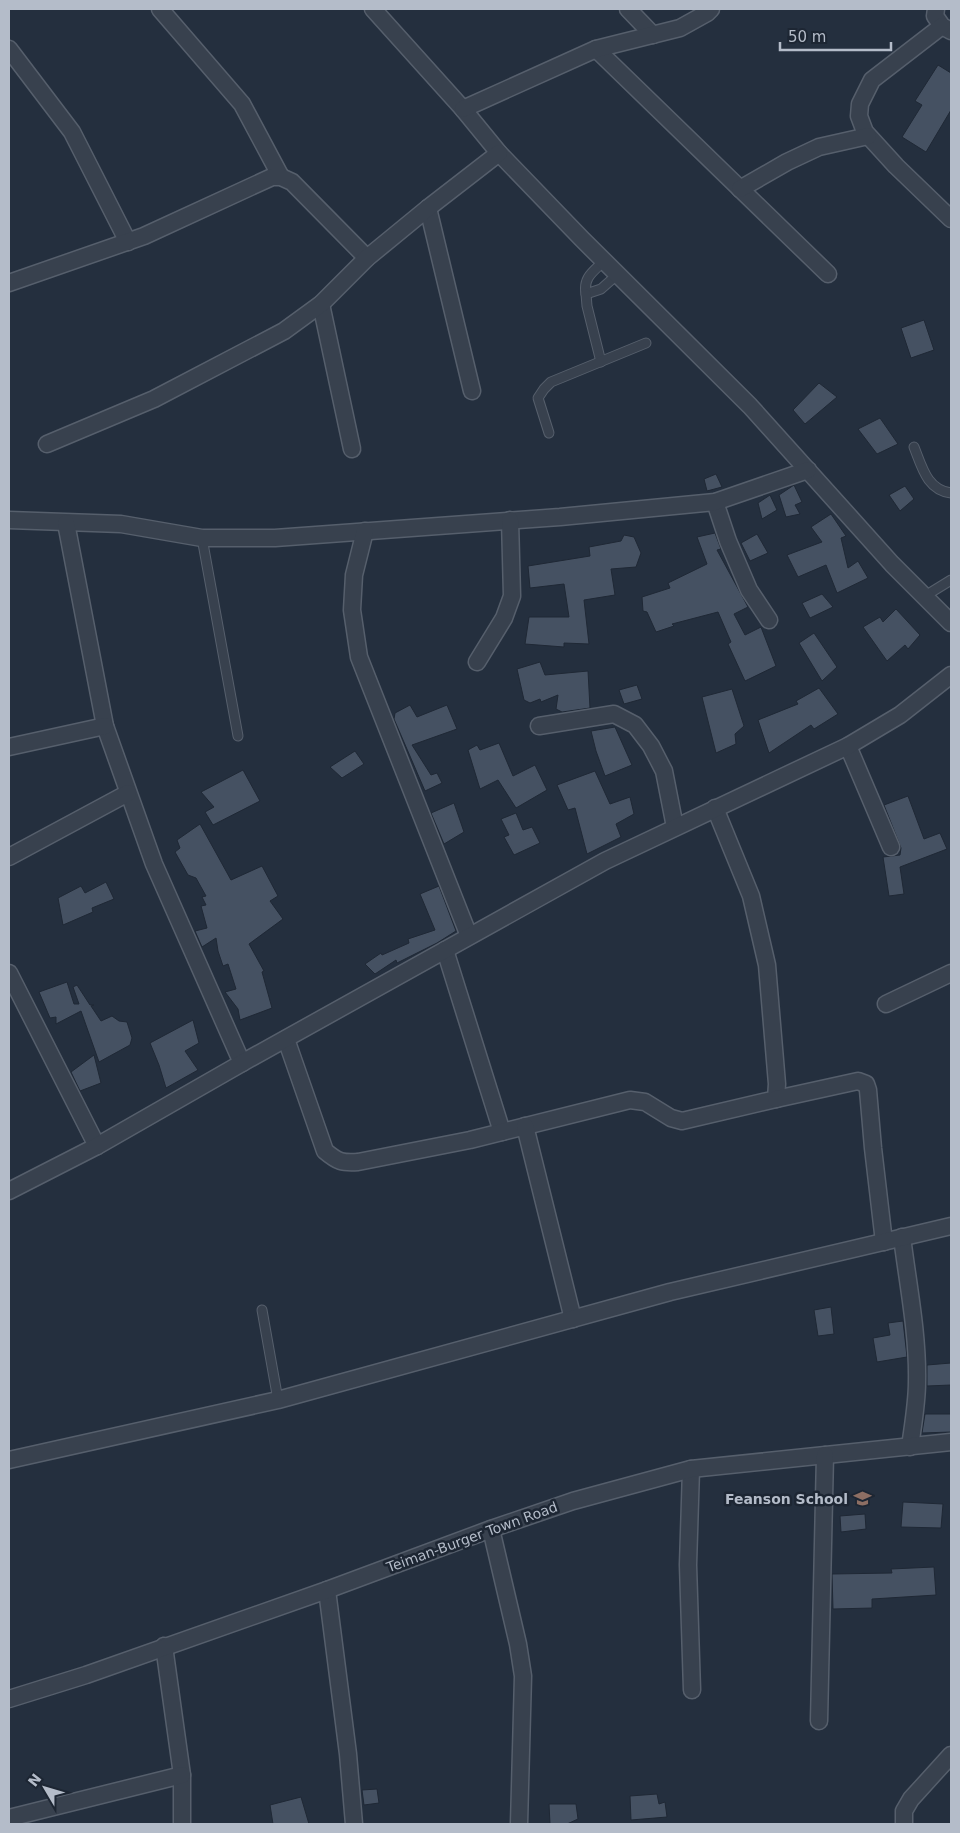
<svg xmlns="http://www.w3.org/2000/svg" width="960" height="1833" font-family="'DejaVu Sans',sans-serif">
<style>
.building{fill:#455162;stroke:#1f2835}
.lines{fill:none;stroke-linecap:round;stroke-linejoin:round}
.lane-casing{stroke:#565f6c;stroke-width:11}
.street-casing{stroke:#565f6c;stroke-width:19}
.lane{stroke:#38414e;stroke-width:9}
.street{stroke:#38414e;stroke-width:16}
.labels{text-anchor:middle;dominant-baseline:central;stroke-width:5;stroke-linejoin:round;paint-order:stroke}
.poi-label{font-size:14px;font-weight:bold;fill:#b4bcc9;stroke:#1d2633;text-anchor:end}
.street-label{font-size:14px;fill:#b4bcc9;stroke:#1d2633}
</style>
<rect width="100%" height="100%" fill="#242f3e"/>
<!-- building -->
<g class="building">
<polygon points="938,65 951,73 951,110 926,152 902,137 922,105 915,101"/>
<polygon points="924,320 934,350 911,358 901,328"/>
<polygon points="819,383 837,397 805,424 793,410"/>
<polygon points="880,418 898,444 877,454 858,429"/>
<polygon points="716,474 722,487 707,491 704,479"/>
<polygon points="794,485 802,502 795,505 800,514 786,517 779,495"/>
<polygon points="905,486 914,499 900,511 889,495"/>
<polygon points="770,495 777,510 762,519 758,503"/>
<polygon points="831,514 846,536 841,538 848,568 858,561 868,578 837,593 826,565 798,577 787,555 822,542 811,527"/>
<polygon points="715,533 721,549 717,550 748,607 734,614 745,635 761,627 776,666 745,681 728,644 731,642 718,612 672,624 674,626 656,632 647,612 643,611 642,597 670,588 668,583 707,564 697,537"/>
<polygon points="757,534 768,553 750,561 741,543"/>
<polygon points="624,535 634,537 641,553 636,567 611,569 615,595 584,600 589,644 564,643 564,647 525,644 529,617 569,617 564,584 530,588 528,566 590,556 589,547 621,541"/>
<polygon points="822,594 833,607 810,618 802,603"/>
<polygon points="896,609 920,635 908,649 905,645 887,661 863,627 880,617 883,622"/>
<polygon points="814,633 837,667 822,681 799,643"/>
<polygon points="540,662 545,675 588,671 590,708 562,712 556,709 558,695 541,702 540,699 530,703 524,700 517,669"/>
<polygon points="637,685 642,699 624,704 619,690"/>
<polygon points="819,688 838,714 814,729 811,725 769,753 758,720 798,704 796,701"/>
<polygon points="732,689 744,726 735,734 736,744 716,753 702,697"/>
<polygon points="410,705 417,717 447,705 457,729 412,745 431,775 437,773 442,783 425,791 394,719 395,713"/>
<polygon points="615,727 632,765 605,776 596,751 591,731"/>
<polygon points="499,743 513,776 535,765 547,790 516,808 498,780 480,789 468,750 477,745 480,750"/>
<polygon points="355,751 364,764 342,778 330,767"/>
<polygon points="243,770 260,801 213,825 205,812 214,807 201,792"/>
<polygon points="595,771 610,804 630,797 634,814 616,824 621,837 587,854 575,808 568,810 557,785"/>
<polygon points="908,796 924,839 940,833 947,849 900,867 904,894 889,896 883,857 900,855 901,848 884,805"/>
<polygon points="454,803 464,832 444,844 431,813"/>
<polygon points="516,813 523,830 532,827 540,843 514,855 504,837 509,835 501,819"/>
<polygon points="200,824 231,880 262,866 278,896 270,901 283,919 249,944 264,971 262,972 272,1008 240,1020 238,1009 225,992 236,989 228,964 223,966 218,951 216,938 202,947 195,931 207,928 201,906 206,905 202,897 206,896 196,878 188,875 175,852 180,848 177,840"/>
<polygon points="106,882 114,899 92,908 93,912 63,925 58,898 81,886 85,893"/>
<polygon points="439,886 456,931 437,943 397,963 396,960 375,974 365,964 381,953 382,955 409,943 408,939 435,930 420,894"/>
<polygon points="67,982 74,1004 79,1004 73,987 77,985 90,1005 94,1005 91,1006 101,1021 112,1016 119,1021 127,1022 132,1038 130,1045 99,1062 81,1011 56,1024 56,1017 50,1018 39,992"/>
<polygon points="193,1020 199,1043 185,1051 198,1070 166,1088 159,1065 150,1043"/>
<polygon points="94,1055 101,1083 80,1091 71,1072"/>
<polygon points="831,1307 834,1334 818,1336 814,1310"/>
<polygon points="903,1321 907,1357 877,1362 873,1338 890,1335 888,1323"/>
<polygon points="951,1363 951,1385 927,1386 927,1365"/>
<polygon points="925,1414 951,1414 951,1432 922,1433"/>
<polygon points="903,1502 943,1504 941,1528 901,1527"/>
<polygon points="865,1514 866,1529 841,1532 840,1516"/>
<polygon points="934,1567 936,1595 872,1599 872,1608 833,1609 832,1574 892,1573 891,1569"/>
<polygon points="377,1789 379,1803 364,1805 362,1790"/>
<polygon points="657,1794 659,1804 665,1802 667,1817 631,1820 630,1796"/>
<polygon points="301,1797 309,1824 273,1824 270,1805"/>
<polygon points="549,1804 576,1804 578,1819 567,1824 550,1824"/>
</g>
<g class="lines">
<defs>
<g id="lane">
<path d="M604,261C593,272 583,277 586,294L601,289L618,274"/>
<polyline points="586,294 587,306 601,362"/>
<polyline points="549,433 538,398 544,389 551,382 646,343"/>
<path d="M914,447C922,467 927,490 951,493"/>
<polyline points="202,538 238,736"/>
<polyline points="925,596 951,580"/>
<polyline points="262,1310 278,1400"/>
</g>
<g id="street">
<polyline points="160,9 242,104 281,177"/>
<polyline points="373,9 463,109 499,153 582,239 750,406 892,564 951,623"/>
<polyline points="628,9 653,35"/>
<polyline points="936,9 935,16 942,26 951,31"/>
<polyline points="942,26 872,80 860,104 859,116 865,132 896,166 951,219"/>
<polyline points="9,49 72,132 128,242"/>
<polyline points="596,49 828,274"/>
<polyline points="463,109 596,49 680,28 707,13 711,9"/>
<polyline points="740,189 787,162 819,147 868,136"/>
<polyline points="428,208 472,391"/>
<polyline points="9,283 144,236 272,177 281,177 292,182 367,258"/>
<polyline points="321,304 352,449"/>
<polyline points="47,444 154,399 284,331 321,304 367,258 428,208 499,153"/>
<polyline points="715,502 728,541 749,590 769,620"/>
<polyline points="9,520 121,524 202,538 275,538 560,517 715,502 808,470"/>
<polyline points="66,523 105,726 154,864 242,1063"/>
<polyline points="365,531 354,575 352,610 359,657 469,936"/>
<polyline points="477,662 504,618 512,596 510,520"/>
<polyline points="539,726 614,714 635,725 651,746 664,771 675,827"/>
<polyline points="848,746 891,847"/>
<polyline points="9,747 105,726"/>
<polyline points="9,857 128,793"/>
<polyline points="445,950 502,1132"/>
<polyline points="9,973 97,1146"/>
<polyline points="886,1004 951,973"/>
<path d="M286,1039L325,1151C338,1162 342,1163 358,1162L470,1140L630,1100L645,1102L671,1118L682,1121L776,1099L777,1084L767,965L751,896L715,808"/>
<polyline points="776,1099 858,1081 866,1084 868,1090 873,1148 884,1242"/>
<polyline points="525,1126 573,1319"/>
<polyline points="9,1191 97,1146 242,1063 605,861 848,746 900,715 951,675"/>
<path d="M902,1237C908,1285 918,1334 917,1382C917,1403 913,1425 910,1447"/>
<polyline points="9,1460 278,1400 670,1292 951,1226"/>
<polyline points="691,1469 688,1565 692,1690"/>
<polyline points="491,1529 518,1644 523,1676 519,1824"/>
<polyline points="327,1590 348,1754 354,1824"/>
<polyline points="164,1646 182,1775 182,1824"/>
<polyline points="9,1699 86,1675 327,1590 491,1529 573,1501 691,1469 951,1442"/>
<polyline points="819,1721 825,1455"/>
<polyline points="9,1818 182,1775"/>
<polyline points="904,1824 904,1811 911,1799 951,1755"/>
</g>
</defs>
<!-- lane casing -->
<use href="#lane" class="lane-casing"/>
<!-- street casing -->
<use href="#street" class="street-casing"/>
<!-- lane -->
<use href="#lane" class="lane"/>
<!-- street -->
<use href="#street" class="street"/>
</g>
<!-- icons -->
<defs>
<symbol id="school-bare" viewBox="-9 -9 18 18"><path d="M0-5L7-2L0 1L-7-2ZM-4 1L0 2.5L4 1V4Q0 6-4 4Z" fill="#8d6e63" stroke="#1d2633" stroke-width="2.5" paint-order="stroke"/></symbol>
</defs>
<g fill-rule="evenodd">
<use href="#school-bare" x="850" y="1486" width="25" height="25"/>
</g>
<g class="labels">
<!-- poi labels -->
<g class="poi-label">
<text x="848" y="1499">Feanson School</text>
</g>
<!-- street labels -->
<g class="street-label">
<text transform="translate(472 1537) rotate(-20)">Teiman-Burger Town Road</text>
</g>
</g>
<!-- border -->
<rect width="960" height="1833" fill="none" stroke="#b4bcc9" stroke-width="20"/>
<!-- north arrow -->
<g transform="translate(45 1788) rotate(308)" stroke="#1d2633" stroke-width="4" paint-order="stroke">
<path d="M0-4L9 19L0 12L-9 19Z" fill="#b4bcc9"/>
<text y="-8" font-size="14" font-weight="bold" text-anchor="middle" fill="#b4bcc9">N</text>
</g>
<!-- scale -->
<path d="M780 42v8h111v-8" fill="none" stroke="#b4bcc9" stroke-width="2.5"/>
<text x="788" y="42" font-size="15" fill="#b4bcc9" stroke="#1d2633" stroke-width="4" paint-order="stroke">50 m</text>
</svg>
